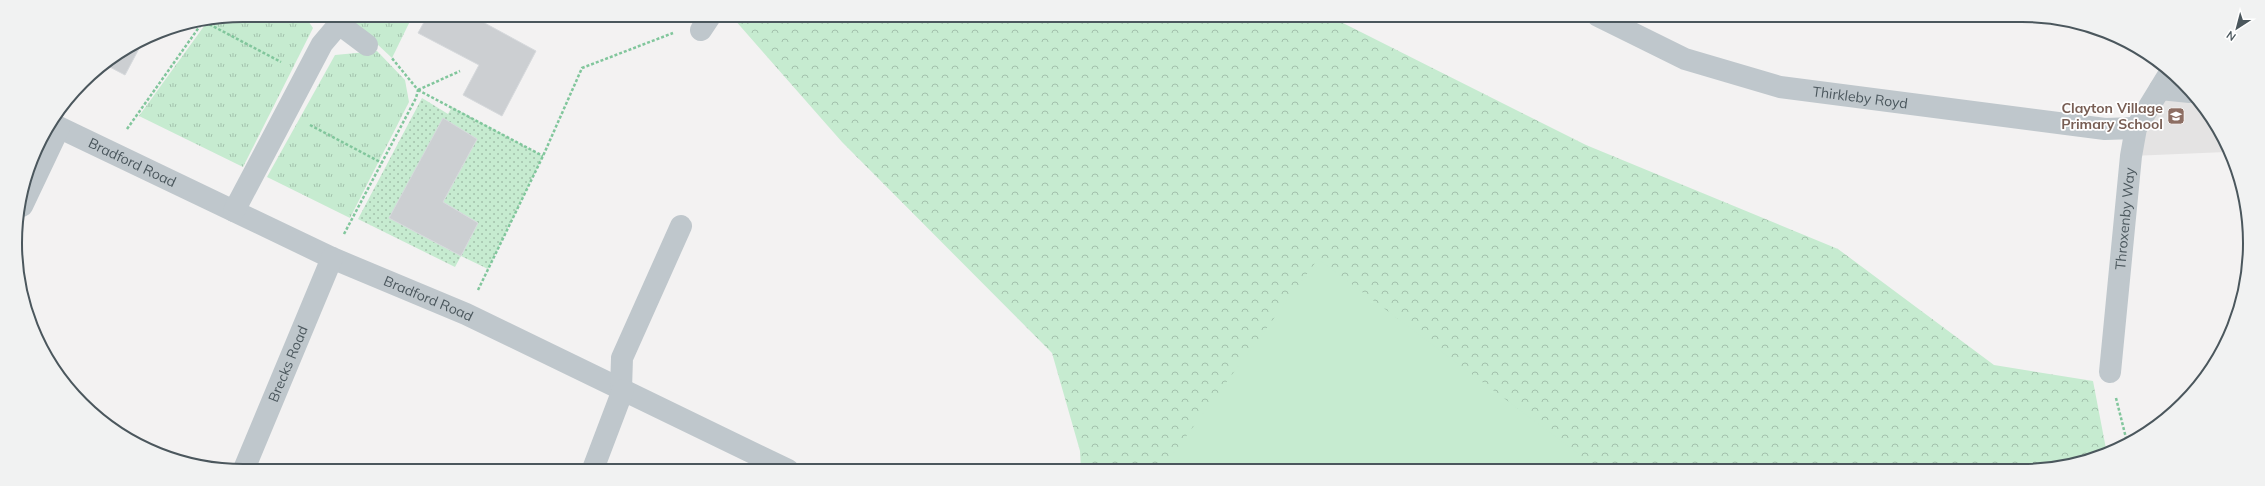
<svg xmlns="http://www.w3.org/2000/svg" width="2265" height="486" font-family="Mulish,sans-serif">
<style>
.education{fill:#e4e3e3}
.grass{fill:url(#grass-tufts)}
.park{fill:url(#park-crowns)}
.garden{fill:url(#garden-dots);fill-rule:evenodd}
.pitch{fill:#c6ebd0}
.building{fill:#cccfd2;stroke:#d6d9dc}
.lines{fill:none;stroke-linecap:round;stroke-linejoin:round}
.path{stroke:#81c69c;stroke-width:2.5;stroke-dasharray:3 2;stroke-linecap:butt}
.minor{stroke:#bfc7cc;stroke-width:22}
.labels{text-anchor:middle;dominant-baseline:central;stroke-width:3.5;stroke-linejoin:round;paint-order:stroke}
.street-label{font-size:14px;fill:#4b575d;stroke:#fff}
.education-label{font-size:14px;font-weight:bold;fill:#785e54;stroke:#fff;text-anchor:end}
.rim{fill:none;stroke:#4b575d;stroke-width:2}
</style>
<defs>
<pattern id="grass-tufts" width="24" height="20" patternUnits="userSpaceOnUse"><rect width="24" height="20" fill="#c6ebd0"/><path d="M3 7l-1-3M5 7V3M7 7l1-3M15 17l-1-3M17 17v-4M19 17l1-3" fill="none" stroke="#a3c1ac"/></pattern>
<pattern id="park-crowns" width="20" height="18" patternUnits="userSpaceOnUse"><rect width="20" height="18" fill="#c6ebd0"/><path d="M2 6a3 3 0 1 1 6 0M12 15a3 3 0 1 1 6 0" fill="none" stroke="#a3c1ac"/></pattern>
<pattern id="garden-dots" width="8" height="8" patternUnits="userSpaceOnUse"><rect width="8" height="8" fill="#c6ebd0"/><path d="M2 2h.1M6 6h.1" fill="none" stroke="#a3c1ac" stroke-width="1.8" stroke-linecap="round"/></pattern>
</defs>
<rect width="100%" height="100%" fill="#f3f2f2"/>
<!-- education -->
<polygon class="education" points="2169,74 2203,104 2226,152 2131,156"/>
<!-- grass -->
<g class="grass">
<polygon points="243,15 304,15 313,28 243,167 139,116 207,22"/>
<polygon points="346,15 413,15 392,58"/>
<polygon points="377,51 405,80 409,102 350,218 267,177 335,55"/>
</g>
<!-- park -->
<polygon class="park" points="736,16 1329,16 1586,145 1838,249 1994,365 2093,381 2107,454 2037,470 1081,470 1080,451 1052,353 842,142 734,19"/>
<!-- garden -->
<path class="garden" d="M422,98L448,114L452,107L543,156L488,269L461,256L455,267L358,219ZM445,121L477,139L443,202L478,223L461,256L389,218Z"/>
<!-- pitch -->
<polygon class="pitch" points="1318,259 1600,470 1161,470"/>
<!-- building -->
<g class="building">
<polygon points="428,15 470,15 536,51 502,116 463,95 479,65 418,33"/>
<polygon points="143,41 125,75 106,65"/>
<polygon points="443,118 477,139 443,202 478,223 461,256 389,218"/>
</g>
<g class="lines">
<!-- path -->
<g class="path">
<polyline points="205,22 281,62"/>
<polyline points="418,90 543,156"/>
<polyline points="418,90 460,71"/>
<polyline points="310,125 382,163"/>
<polyline points="127,129 202,23"/>
<polyline points="344,234 416,98 418,90 391,57"/>
<polyline points="478,290 543,156 582,68 673,33"/>
<polyline points="2116,398 2127,442"/>
</g>
<!-- minor -->
<g class="minor">
<path id="s1" d="M1598,16L1685,59L1780,87L2105,129L2136,128"/>
<polyline points="701,30 711,15"/>
<polyline points="2160,89 2190,92"/>
<path id="s2" d="M52,124L332,258L466,314L788,470"/>
<polyline points="22,206 59,128"/>
<polyline points="234,211 322,44 339,24 367,45"/>
<path id="s3" d="M2110,372L2131,156L2136,128L2169,74"/>
<polyline points="621,389 622,358 681,226"/>
<path id="s4" d="M244,469L332,258"/>
<polyline points="593,469 623,390"/>
</g>
</g>
<!-- icons -->
<defs>
<symbol id="school-square" viewBox="-11 -11 22 22"><rect x="-9" y="-9" width="18" height="18" rx="4" fill="#8d6e63" stroke="#fff"/><path d="M0-5L7-2L0 1L-7-2ZM-4 1L0 2.5L4 1V4Q0 6-4 4Z" fill="#fff"/></symbol>
</defs>
<g fill-rule="evenodd">
<use href="#school-square" x="2166" y="106" width="20" height="20"/>
</g>
<g class="labels">
<!-- street labels -->
<g class="street-label">
<text stroke="none"><textPath href="#s1" startOffset="277">Thirkleby Royd</textPath></text>
<text stroke="none"><textPath href="#s2" startOffset="89">Bradford Road</textPath></text>
<text stroke="none"><textPath href="#s3" startOffset="154">Throxenby Way</textPath></text>
<text stroke="none"><textPath href="#s2" startOffset="415">Bradford Road</textPath></text>
<text stroke="none"><textPath href="#s4" startOffset="114">Brecks Road</textPath></text>
</g>
<!-- education labels -->
<g class="education-label">
<text x="2163" y="108">Clayton Village<tspan x="2163" dy="16">Primary School</tspan></text>
</g>
</g>
<!-- crop -->
<path d="M0 0H2265V486H0ZM243 22H2022A221 221 0 0 1 2243 243V243A221 221 0 0 1 2022 464H243A221 221 0 0 1 22 243V243A221 221 0 0 1 243 22Z" fill="#f1f2f2" fill-rule="evenodd"/>
<path class="rim" d="M243 22H2022A221 221 0 0 1 2243 243V243A221 221 0 0 1 2022 464H243A221 221 0 0 1 22 243V243A221 221 0 0 1 243 22Z"/>
<!-- north arrow -->
<g transform="translate(2237 28) rotate(216)" stroke="#ffffff" stroke-width="3" paint-order="stroke">
<path d="M0-3L7 15L0 10L-7 15Z" fill="#4b575d"/>
<text y="-6" font-size="11" font-weight="bold" text-anchor="middle" fill="#4b575d">N</text>
</g>
</svg>
